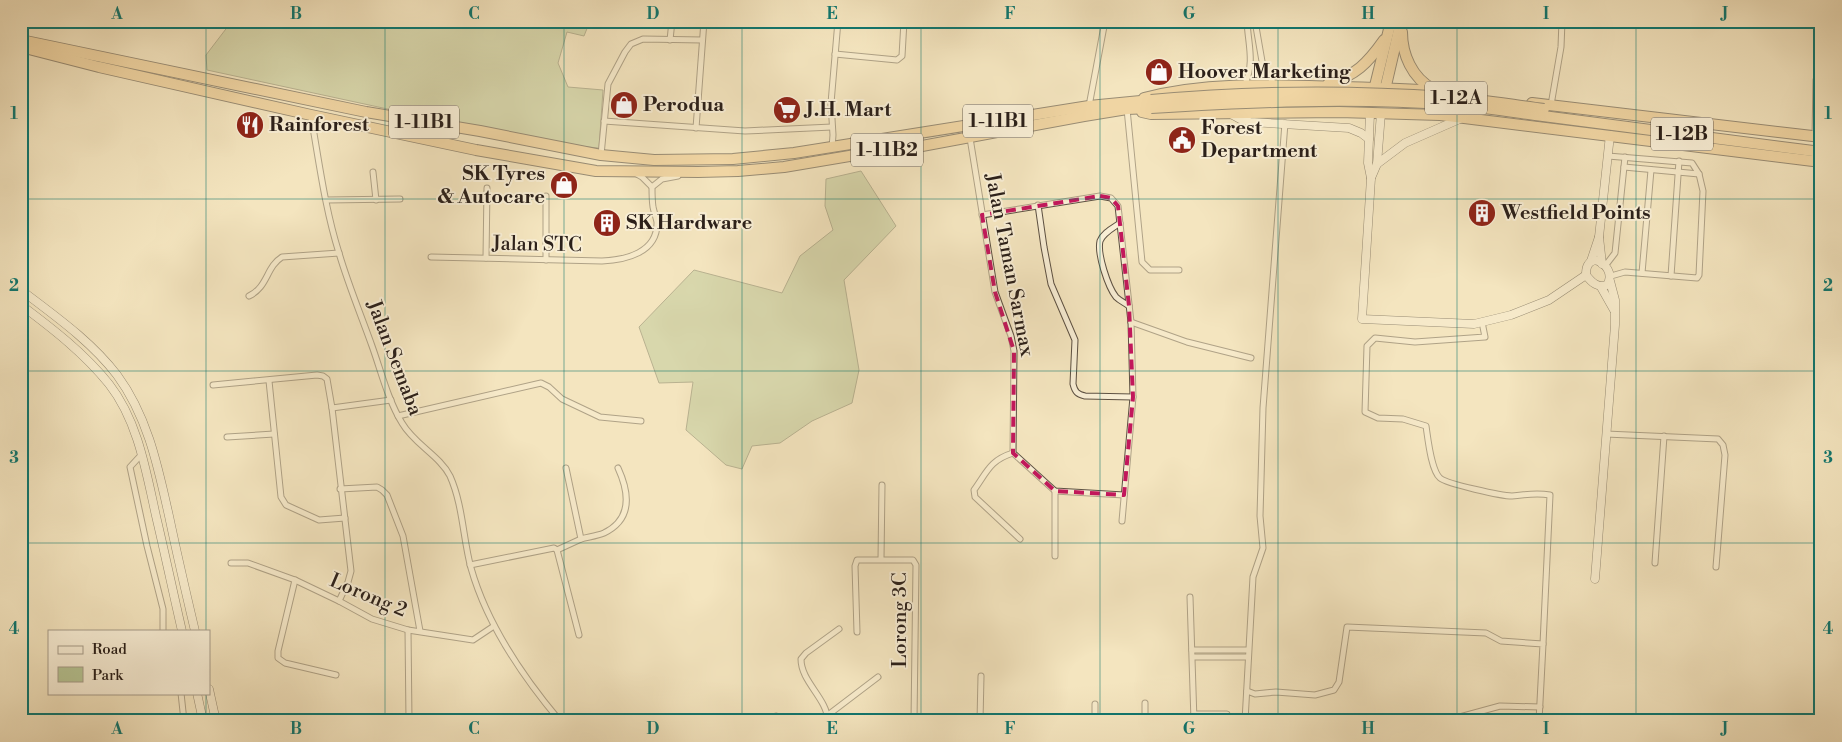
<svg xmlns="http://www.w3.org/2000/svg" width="1842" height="742" font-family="'Libre Bodoni',serif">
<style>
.green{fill:#b7c695;stroke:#717358}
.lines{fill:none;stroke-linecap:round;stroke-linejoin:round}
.street-casing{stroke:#5d5143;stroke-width:7}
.secondary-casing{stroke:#2b201a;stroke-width:9}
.highway-casing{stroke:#2b201a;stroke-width:12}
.street{stroke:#f8eed5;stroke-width:5}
.secondary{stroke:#f8eed5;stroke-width:8}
.highway{stroke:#eac280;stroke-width:10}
.highway-bridge-casing{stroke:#2b201a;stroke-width:12;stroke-linecap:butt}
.highway-bridge{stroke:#eac280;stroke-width:10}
.marked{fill:none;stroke:#c2185b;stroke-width:4;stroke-dasharray:10 6;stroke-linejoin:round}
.grid{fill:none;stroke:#0f766e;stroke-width:1;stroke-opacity:0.55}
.labels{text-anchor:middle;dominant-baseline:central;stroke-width:4;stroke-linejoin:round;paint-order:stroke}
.shield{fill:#f8eed5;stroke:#685e52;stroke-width:1}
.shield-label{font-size:19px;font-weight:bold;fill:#2b201a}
.poi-label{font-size:20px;font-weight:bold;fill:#2b201a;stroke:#f8eed5;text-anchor:start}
.street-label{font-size:20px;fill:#2b201a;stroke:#f8eed5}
.neatline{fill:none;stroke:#0f766e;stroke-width:2}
.grid-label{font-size:16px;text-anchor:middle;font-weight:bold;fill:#0f766e}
</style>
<rect width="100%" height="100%" fill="#f4e5bf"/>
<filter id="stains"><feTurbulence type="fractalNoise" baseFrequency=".004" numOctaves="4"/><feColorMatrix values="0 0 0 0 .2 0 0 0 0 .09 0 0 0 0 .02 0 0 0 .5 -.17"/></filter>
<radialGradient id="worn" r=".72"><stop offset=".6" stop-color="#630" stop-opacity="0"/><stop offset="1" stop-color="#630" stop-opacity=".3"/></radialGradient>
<!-- green -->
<g class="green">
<polygon points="232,21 590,21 584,36 567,32 558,63 568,87 603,90 599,148 545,143 207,70 206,55"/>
<polygon points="861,171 896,226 844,280 859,370 852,403 812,421 780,443 752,446 742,469 726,465 686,430 693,382 659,383 639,327 694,270 782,293 800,256 833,230 825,206 826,179"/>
</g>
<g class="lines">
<defs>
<g id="street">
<polyline points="1255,21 1263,67 1274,84"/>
<polyline points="670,40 672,21"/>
<polyline points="835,54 897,60 902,56 904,21"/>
<path d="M1245,84C1255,62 1248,44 1247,21"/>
<polyline points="1551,105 1561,47 1562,21"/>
<polyline points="1089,106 1105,21"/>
<polyline points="1127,109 1142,262 1150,270 1179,270"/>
<path d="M311,116C319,161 325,209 339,253C348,284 361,315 372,346C381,371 388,400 402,423C414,444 440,456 450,476C463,505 463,539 471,568C487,625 523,677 560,721"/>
<polyline points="604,121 745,131 832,127"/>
<polyline points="696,128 704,21"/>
<polyline points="1815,137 1816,80 1821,66"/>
<polyline points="970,138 995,292 1011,336 1014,351 1013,453 1055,491 1124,495"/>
<polyline points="832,148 833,135 831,103 838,21"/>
<polyline points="601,155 608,84 625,52 631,44 643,39 702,40"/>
<polyline points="1608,156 1692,163 1699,174 1703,191 1699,275 1697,278 1625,272 1611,276"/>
<polyline points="1624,167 1699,174"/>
<polyline points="373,172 376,200"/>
<polyline points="635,173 642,177 652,187"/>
<polyline points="327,200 400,199"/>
<path d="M1038,205L1044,247L1051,284L1075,340L1073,384C1075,392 1077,394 1085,396L1133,397"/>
<polyline points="982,215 1100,196 1111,198 1118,206 1131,322 1133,397 1122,521"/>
<path d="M1120,223C1113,228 1103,233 1100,241C1097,254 1108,287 1116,297C1120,301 1125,303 1129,306"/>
<path d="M431,257L602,261C625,260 658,253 657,222C656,217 654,212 653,207C652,200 652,194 652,187L662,179L678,176"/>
<polyline points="486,258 487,188"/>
<polyline points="546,260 546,196"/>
<polyline points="1605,266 1615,253 1625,157"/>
<polyline points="1642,273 1651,170"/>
<polyline points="1671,276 1679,161"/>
<path d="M249,296C268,287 266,267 282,257L339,253"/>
<polyline points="1131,322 1187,342 1251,358"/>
<path d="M1482,322L1485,337L1415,342L1375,338L1367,346L1365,412L1378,418L1403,419L1426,426C1428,439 1431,470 1440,478C1447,484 1502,496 1512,496C1527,495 1534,492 1550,495L1543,644"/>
<polyline points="269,381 281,497 286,505 319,520 345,518"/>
<polyline points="213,385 317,375 323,376 327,379 332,408 351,571 348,582 339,601"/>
<polyline points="332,408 391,400"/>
<polyline points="398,416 541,383 549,387 562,399 600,417 641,421"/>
<polyline points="1606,434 1718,439 1723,445 1725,455 1716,567"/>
<polyline points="227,437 274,434"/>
<path d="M1013,453C990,460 987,472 974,490L975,497L1020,539"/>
<polyline points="142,454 130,467 147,546 163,609 163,631"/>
<polyline points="340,489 377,487 382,490 387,495 403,536 420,631"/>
<polyline points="1055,491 1055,556"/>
<path d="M581,539C588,537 597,536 604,533C633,519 629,492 618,468"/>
<polyline points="557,550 581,539 566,468"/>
<polyline points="881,559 882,485"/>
<polyline points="231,563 248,563 295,580 339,601 372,619 408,630 473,640 494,626"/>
<polyline points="1655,563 1664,436"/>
<polyline points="470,565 554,548 557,550 579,635"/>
<polyline points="295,580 278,651 278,658 285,663 336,675"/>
<polyline points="1190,597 1194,721"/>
<polyline points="408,630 409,721"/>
<polyline points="857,632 855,566 857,560 913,560 916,565 914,721"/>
<polyline points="1192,650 1248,650"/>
<polyline points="1193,657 1248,657"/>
<polyline points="1247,691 1255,694 1276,692 1315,695 1334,690 1339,682 1347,627 1486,633 1501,641 1543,644 1539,721"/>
<polyline points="181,693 184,721"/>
<polyline points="1145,703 1145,721"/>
<polyline points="1194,714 1227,714 1229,721"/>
<polyline points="828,715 878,677"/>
<polyline points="776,716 778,721"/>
<polyline points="325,720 409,717"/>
<path d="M828,721C827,698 801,682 801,659L806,653L839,629"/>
<polyline points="980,721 981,676"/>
<polyline points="1095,721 1095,704"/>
<polyline points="1245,721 1253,577 1263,548 1260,516 1263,408 1285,123"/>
<polyline points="1445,721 1500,706 1540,707"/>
<polyline points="1818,721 1820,711"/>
</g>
<g id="secondary">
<polyline points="1370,113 1368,163 1371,178"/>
<polyline points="1381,113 1377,164 1371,178 1362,319 1474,324 1511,315 1549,300 1586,275"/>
<polyline points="1231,114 1240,119 1250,122 1349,128 1361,133 1369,139"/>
<polyline points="1377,164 1405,143 1462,118"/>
<path d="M1595,260C1606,263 1614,274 1607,285C1598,288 1592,283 1586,275C1586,268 1587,262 1595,260Z"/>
<polyline points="1591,261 1599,237"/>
<polyline points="1602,264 1599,237 1610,135"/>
<polyline points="1601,287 1614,310"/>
<path d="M21,290C55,316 91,341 117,375C148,417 158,467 169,516C177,554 186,593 195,631"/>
<path d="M21,305C53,329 84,353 109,384C138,421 146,471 156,516C165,554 173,592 182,631"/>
<polyline points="1595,579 1615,325 1615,300 1610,281"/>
<polyline points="209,689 216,721"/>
<polyline points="197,693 203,721"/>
</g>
<g id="highway">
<path d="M1402,32C1402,54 1412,78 1433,89"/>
<polyline points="21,40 366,112 480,131 601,155 654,160 733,159 794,153 1089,106 1151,100"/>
<polyline points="21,47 99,67 311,115 476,150 596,171 698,172 738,171 784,167 879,151 922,146 1084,116 1127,109 1151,108"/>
<path d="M1328,84C1356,75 1367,64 1384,40"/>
<polyline points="1373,94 1391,21"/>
<polyline points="1384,94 1401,21"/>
<path d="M1144,98C1209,81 1275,85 1342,87C1384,88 1426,89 1468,94"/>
<polyline points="1532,103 1821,137"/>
<polyline points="1142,112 1151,114 1339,112 1440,115 1821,162"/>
<polyline points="1543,116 1821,152"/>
</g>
</defs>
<!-- street casing -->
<use href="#street" class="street-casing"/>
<!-- secondary casing -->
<use href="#secondary" class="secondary-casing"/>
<!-- highway casing -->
<use href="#highway" class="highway-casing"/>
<!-- street -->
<use href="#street" class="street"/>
<!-- secondary -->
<use href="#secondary" class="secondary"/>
<!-- highway -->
<use href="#highway" class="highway"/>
<defs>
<g id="highway-bridge">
<path d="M1151,100C1249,91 1348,90 1446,97C1479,99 1512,105 1544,109"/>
<path d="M1151,108C1251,102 1352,97 1452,105C1483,107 1513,112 1543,116"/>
</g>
</defs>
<!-- highway-bridge casing -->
<use href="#highway-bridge" class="highway-bridge-casing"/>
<!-- highway-bridge -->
<use href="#highway-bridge" class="highway-bridge"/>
</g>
<!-- marked area -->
<path d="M0 0H1842V742H0ZM1100,196L1111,198L1118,206L1129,306L1133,397L1124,495L1055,491L1013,453L1014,351L995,292L982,215Z" fill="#f4e5bf" fill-opacity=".55" fill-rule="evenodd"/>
<path class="marked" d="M1100,196L1111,198L1118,206L1129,306L1133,397L1124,495L1055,491L1013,453L1014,351L995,292L982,215Z"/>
<!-- grid -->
<path class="grid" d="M206,21V631M385,21V721M564,21V721M742,21V721M921,21V721M1100,21V721M1278,21V721M1457,21V721M1636,21V721M21,199H1821M21,371H1821M21,543H1821M206,693V721"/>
<!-- icons -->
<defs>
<symbol id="shop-disc" viewBox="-11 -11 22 22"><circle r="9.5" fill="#8f2418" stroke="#f8eed5"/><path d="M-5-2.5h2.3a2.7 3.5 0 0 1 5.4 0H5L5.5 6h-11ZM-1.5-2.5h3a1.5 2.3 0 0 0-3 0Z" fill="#fff"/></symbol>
<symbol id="supermarket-disc" viewBox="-11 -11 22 22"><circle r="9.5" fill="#8f2418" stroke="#f8eed5"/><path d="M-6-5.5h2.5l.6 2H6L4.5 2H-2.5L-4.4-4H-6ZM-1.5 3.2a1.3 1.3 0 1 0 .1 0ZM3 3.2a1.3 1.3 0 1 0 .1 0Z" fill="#fff"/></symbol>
<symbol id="restaurant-disc" viewBox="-11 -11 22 22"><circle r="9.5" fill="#8f2418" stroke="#f8eed5"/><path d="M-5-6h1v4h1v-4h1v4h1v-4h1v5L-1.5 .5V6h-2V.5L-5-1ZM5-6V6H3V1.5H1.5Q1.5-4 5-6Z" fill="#fff"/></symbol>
<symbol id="civic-disc" viewBox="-11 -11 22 22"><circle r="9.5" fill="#8f2418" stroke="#f8eed5"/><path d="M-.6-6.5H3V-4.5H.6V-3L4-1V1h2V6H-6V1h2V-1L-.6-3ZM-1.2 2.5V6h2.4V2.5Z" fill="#fff"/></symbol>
<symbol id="building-disc" viewBox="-11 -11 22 22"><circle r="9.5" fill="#8f2418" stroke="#f8eed5"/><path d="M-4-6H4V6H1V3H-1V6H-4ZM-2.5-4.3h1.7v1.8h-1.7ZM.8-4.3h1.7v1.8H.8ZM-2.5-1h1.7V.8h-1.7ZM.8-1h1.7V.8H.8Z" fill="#fff"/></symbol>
</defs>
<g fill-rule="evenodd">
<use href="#shop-disc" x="1143" y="56" width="32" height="32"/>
<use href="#shop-disc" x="608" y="89" width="32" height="32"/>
<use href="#supermarket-disc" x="771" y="94" width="32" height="32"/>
<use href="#restaurant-disc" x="234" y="109" width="32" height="32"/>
<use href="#civic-disc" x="1166" y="124" width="32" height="32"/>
<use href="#shop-disc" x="548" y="169" width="32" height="32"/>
<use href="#building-disc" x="1466" y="197" width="32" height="32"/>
<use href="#building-disc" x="591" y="207" width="32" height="32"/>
</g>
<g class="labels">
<!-- shield labels -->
<g class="shield">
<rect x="1425" y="81.5" width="62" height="33" rx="4"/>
<rect x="963" y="104.5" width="70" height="33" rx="4"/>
<rect x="389" y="105.5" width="70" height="33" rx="4"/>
<rect x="1651" y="117.5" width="62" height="33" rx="4"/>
<rect x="851" y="133.5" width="72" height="33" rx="4"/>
</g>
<g class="shield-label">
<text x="1456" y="98">1-12A</text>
<text x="998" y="121">1-11B1</text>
<text x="424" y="122">1-11B1</text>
<text x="1682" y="134">1-12B</text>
<text x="887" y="150">1-11B2</text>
</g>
<!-- poi labels -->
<g class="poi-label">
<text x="1178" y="72">Hoover Marketing</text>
<text x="643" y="105">Perodua</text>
<text x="806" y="110">J.H. Mart</text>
<text x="269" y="125">Rainforest</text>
<text x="1201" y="128">Forest<tspan x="1201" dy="23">Department</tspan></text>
<text x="545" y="174" text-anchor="end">SK Tyres<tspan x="545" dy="23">&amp; Autocare</tspan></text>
<text x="1501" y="213">Westfield Points</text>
<text x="626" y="223">SK Hardware</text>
</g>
<!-- street labels -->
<g class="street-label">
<text transform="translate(537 245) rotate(1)">Jalan STC</text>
<text transform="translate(1009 265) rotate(79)">Jalan Taman Sarmax</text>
<text transform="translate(394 358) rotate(69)">Jalan Semaba</text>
<text transform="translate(368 596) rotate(23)">Lorong 2</text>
<text transform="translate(900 620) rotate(-90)">Lorong 3C</text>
</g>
</g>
<!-- margin -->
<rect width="1842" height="742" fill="none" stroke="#f4e5bf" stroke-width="55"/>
<!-- legend -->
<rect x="48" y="630" width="162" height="65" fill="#f8eed5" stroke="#a69c8a"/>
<rect x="58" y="646" width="25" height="8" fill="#f8eed5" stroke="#a69c8a"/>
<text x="92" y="654" font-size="15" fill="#2b201a">Road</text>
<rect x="58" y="667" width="25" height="15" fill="#b7c695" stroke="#a69c8a"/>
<text x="92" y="680" font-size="15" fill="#2b201a">Park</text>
<rect x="28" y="28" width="1786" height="686" class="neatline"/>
<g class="grid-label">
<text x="117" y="19">A</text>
<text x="296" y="19">B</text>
<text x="474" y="19">C</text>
<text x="653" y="19">D</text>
<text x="832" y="19">E</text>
<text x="1010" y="19">F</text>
<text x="1189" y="19">G</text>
<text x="1368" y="19">H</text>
<text x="1546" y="19">I</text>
<text x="1725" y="19">J</text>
<text x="14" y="119">1</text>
<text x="1828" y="119">1</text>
<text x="14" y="291">2</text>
<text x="1828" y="291">2</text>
<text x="14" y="463">3</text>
<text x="1828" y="463">3</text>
<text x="14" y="634">4</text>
<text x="1828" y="634">4</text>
<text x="117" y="734">A</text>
<text x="296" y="734">B</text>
<text x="474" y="734">C</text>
<text x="653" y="734">D</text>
<text x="832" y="734">E</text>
<text x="1010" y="734">F</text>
<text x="1189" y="734">G</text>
<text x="1368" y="734">H</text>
<text x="1546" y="734">I</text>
<text x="1725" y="734">J</text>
</g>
<rect width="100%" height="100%" filter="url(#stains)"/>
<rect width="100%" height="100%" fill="url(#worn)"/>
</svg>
